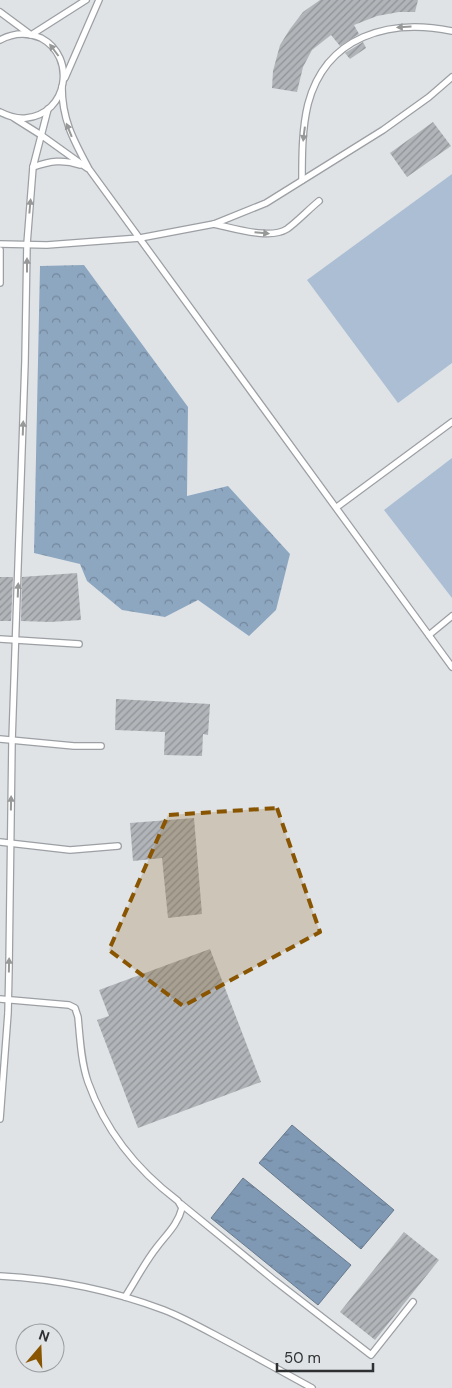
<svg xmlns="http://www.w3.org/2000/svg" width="452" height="1388" font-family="'DM Sans',sans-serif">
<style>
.forest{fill:url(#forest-crowns)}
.garden{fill:#abbed4}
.water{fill:url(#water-ripples);stroke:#67798c}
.building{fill:url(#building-hatch)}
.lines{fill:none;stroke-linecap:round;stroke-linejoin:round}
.service-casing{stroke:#9c9fa3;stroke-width:8}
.service{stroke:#fff;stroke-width:5.5}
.oneway{fill:#979898}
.marked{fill:#895500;fill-opacity:0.2;stroke:#895500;stroke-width:4;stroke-dasharray:10 6;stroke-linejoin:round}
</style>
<defs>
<pattern id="forest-crowns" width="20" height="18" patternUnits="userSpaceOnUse" patternTransform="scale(1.25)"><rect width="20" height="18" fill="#8da7c1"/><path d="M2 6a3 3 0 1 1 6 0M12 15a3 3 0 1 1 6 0" fill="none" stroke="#74889d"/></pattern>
<pattern id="water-ripples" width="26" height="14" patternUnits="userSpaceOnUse" patternTransform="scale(1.25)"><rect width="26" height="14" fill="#7f98b3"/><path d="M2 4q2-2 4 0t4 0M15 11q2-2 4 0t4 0" fill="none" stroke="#687c92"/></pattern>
<pattern id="building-hatch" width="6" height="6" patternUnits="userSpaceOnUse" patternTransform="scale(1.25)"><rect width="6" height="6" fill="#b1b4b8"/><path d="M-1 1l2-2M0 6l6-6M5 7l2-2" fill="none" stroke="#909396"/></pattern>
</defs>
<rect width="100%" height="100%" fill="#dfe3e6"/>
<!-- forest -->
<polygon class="forest" points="84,265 188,407 187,496 228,486 290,554 276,610 249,636 198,600 165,617 122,610 87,581 80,564 34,553 40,266"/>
<!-- garden -->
<g class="garden">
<polygon points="452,174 452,363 398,403 307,280"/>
<polygon points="452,458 452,598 384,510"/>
</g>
<!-- water -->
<g class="water">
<polygon points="292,1125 394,1210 361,1249 259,1163"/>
<polygon points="243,1178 351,1265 318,1305 211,1218"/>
</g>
<!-- building -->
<g class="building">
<polygon points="320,0 418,0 415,12 399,12 377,16 354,25 359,34 340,46 331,35 312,50 303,67 297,92 272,88 273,71 280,45 290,29 303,12"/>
<polygon points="363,42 366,48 350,59 345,53"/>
<polygon points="433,122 451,146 407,177 390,153"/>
<polygon points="77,573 81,620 50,622 21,621 22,577"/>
<polygon points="0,577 13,577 11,621 0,621"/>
<polygon points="116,699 210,704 208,735 203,734 202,756 164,755 165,732 115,730"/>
<polygon points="194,818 202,914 168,918 162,858 133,861 130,823"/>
<polygon points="210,949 261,1082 138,1128 97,1020 109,1016 99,990"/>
<polygon points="404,1232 439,1260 375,1340 340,1312"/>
</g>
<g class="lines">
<defs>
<g id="service">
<polyline points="0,12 31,35 86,0"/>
<path d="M0,40C13,33 27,32 41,38C77,57 68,114 26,118C17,119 8,116 0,112"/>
<polyline points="65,78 99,0"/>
<path d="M62,87C62,120 74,141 89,169L452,667"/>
<polyline points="14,118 41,135 87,168"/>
<path d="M33,167C50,161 63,159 80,165"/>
<path d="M302,180C302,155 302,129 308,104C326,36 389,18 452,31"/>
<path d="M214,224C233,228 270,240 287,229C298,221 308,210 319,201"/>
<polyline points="0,244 47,245 140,238 214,224 266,203 383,130 429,97 452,77"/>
<polyline points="0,250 0,283"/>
<polyline points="337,507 452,422"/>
<polyline points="429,635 452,616"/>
<polyline points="0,639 79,644"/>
<polyline points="0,739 74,746 101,746"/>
<polyline points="0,842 70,850 118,846"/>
<path d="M0,999L69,1005L75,1008L78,1017C80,1038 81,1062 88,1082C105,1130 137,1170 178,1201L182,1208C178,1224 167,1234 157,1247C145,1262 136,1280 125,1297"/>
<polyline points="0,1119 8,1013 9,968 12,741 25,362 27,244 33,167 48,109"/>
<polyline points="181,1204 274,1280 371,1355 413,1302"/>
<path d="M0,1276C56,1279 111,1290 164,1310C187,1319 209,1332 232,1344C259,1359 285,1373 312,1388"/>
</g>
</defs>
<!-- service casing -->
<use href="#service" class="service-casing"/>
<!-- service -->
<use href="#service" class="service"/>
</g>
<!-- one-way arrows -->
<defs><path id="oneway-solid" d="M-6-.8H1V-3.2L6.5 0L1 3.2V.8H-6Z" transform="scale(1.25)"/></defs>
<g class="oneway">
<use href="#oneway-solid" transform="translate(404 27) rotate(177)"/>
<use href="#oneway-solid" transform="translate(54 50) rotate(-127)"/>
<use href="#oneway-solid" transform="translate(69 130) rotate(-112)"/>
<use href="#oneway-solid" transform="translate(304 134) rotate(97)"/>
<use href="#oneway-solid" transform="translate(30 206) rotate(-85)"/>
<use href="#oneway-solid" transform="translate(262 233) rotate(5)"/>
<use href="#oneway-solid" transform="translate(27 265) rotate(-90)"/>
<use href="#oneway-solid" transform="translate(23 428) rotate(-88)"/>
<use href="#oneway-solid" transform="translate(18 590) rotate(-88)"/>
<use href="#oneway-solid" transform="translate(11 803) rotate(-89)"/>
<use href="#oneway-solid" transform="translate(9 965) rotate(-89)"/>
</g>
<!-- marked area -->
<path class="marked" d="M277,808L320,932L183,1006L109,950L168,815Z"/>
<!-- north arrow -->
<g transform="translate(40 1348) rotate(19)"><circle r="24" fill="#dfe3e6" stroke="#999b9e"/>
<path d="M0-4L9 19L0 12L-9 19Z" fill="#895500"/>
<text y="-8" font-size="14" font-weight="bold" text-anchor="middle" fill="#2f3031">N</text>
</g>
<!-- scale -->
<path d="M277 1363v8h96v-8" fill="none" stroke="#2f3031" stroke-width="2.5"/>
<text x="284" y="1363" font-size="15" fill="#2f3031" stroke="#dfe3e6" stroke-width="4" paint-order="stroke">50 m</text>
</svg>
